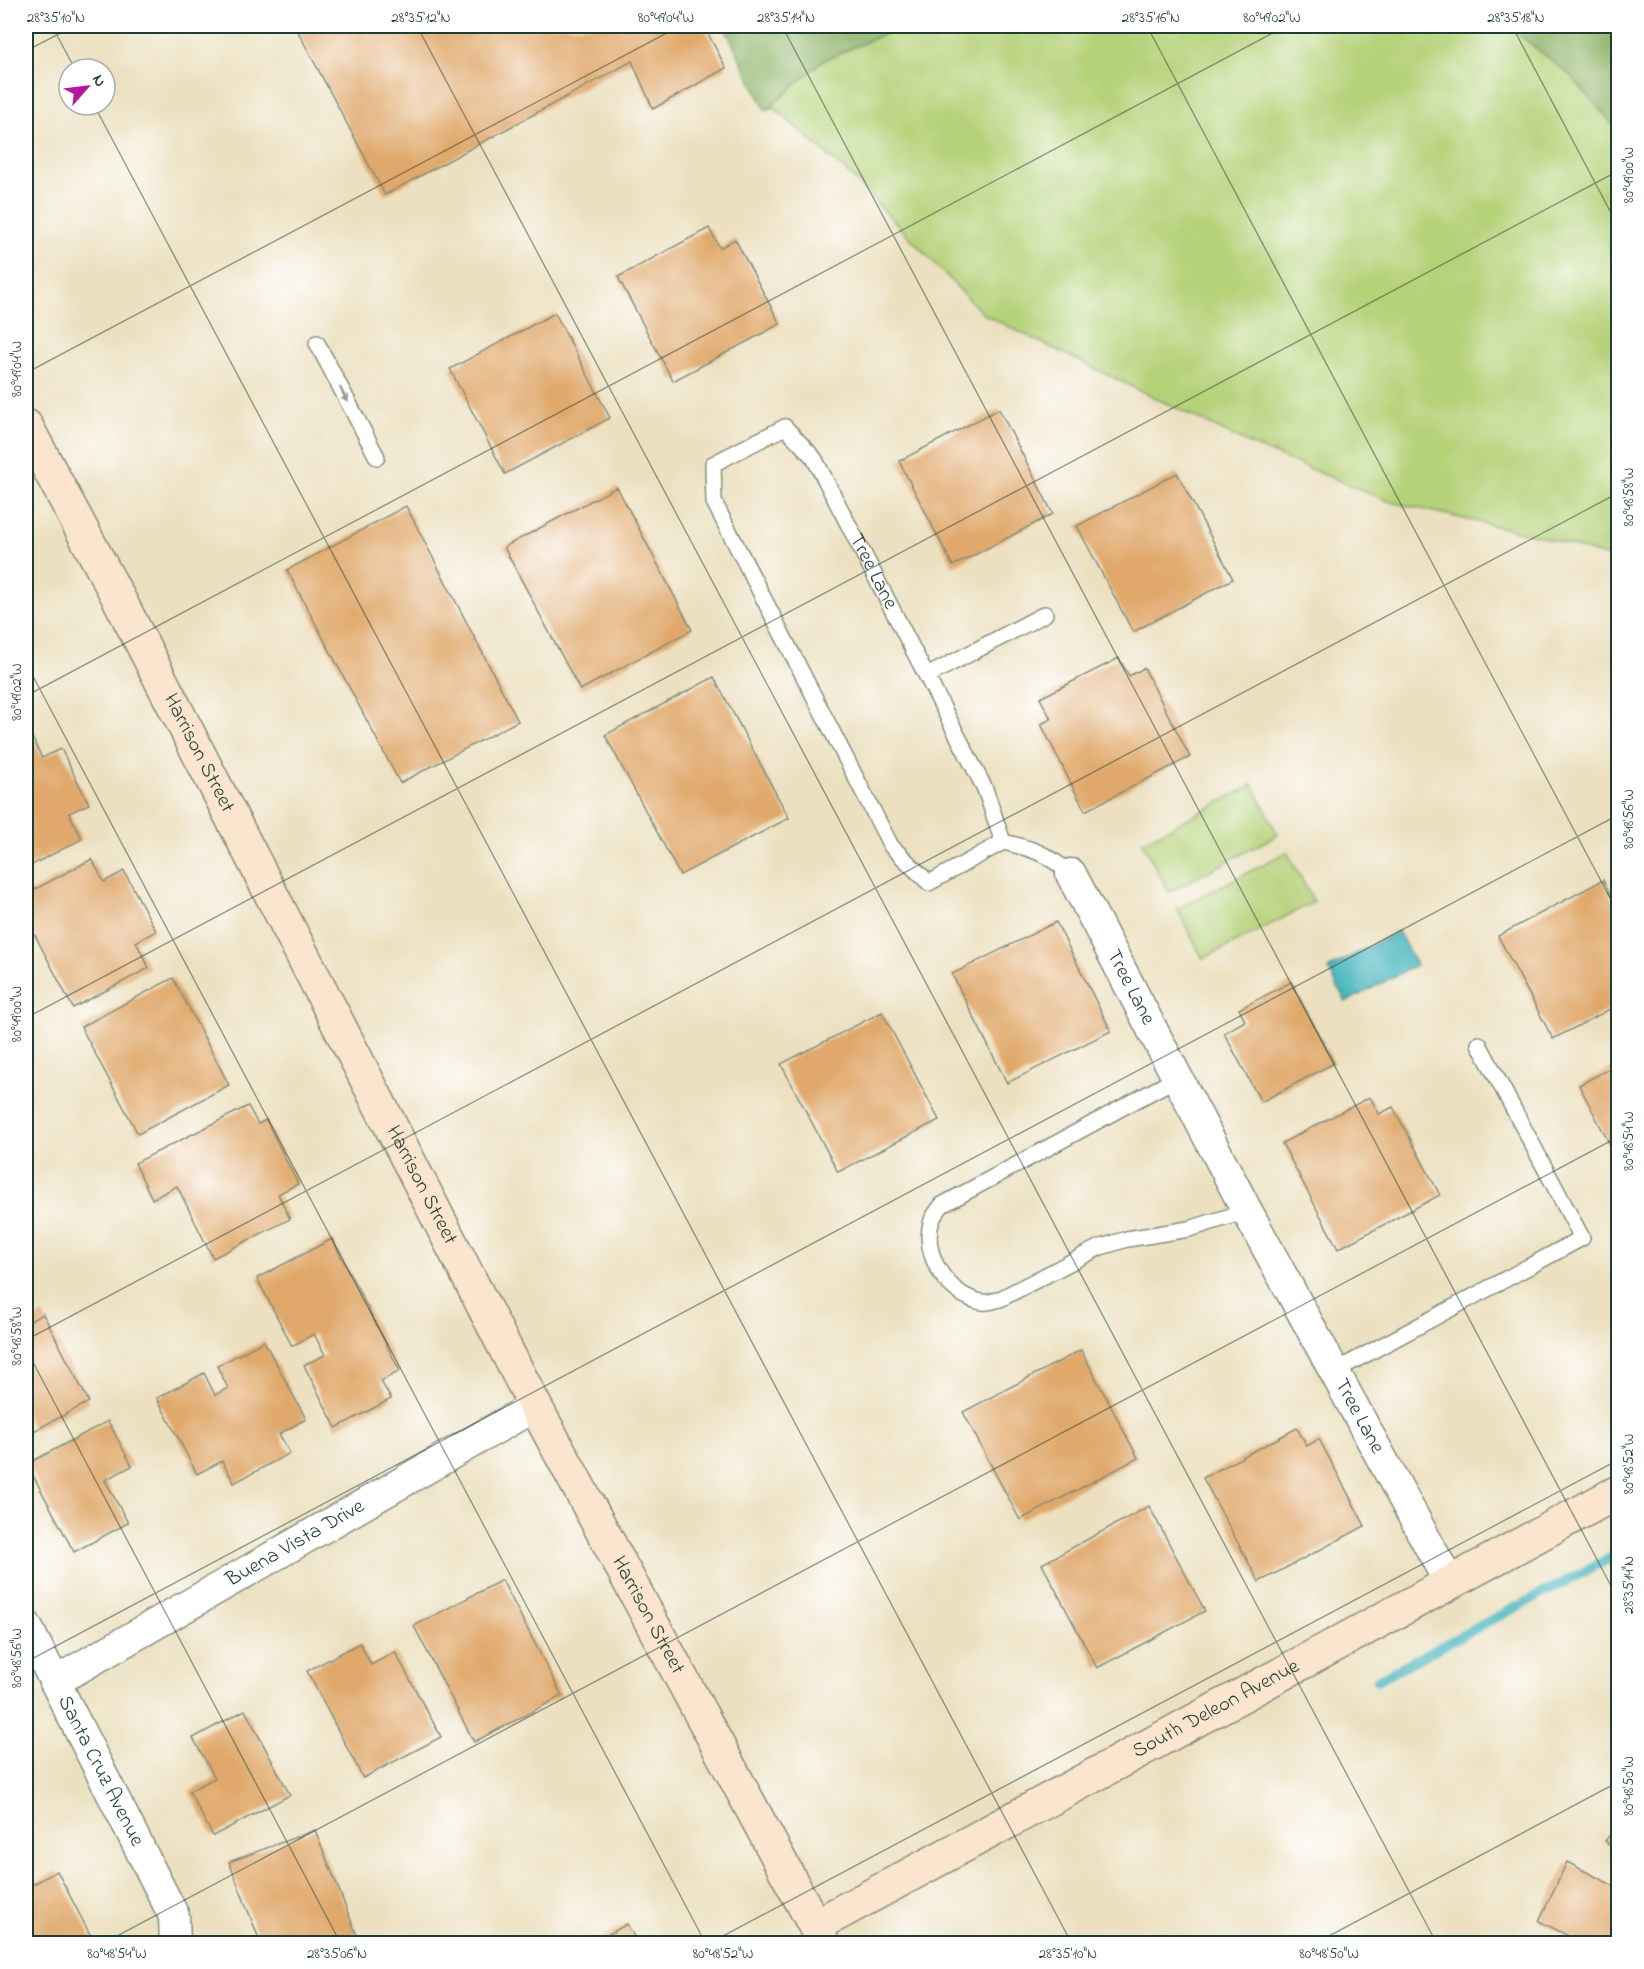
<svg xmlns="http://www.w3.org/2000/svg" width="1644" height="1969" font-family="'Indie Flower',sans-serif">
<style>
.green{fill:#b6d279;stroke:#6a8856;stroke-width:1.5}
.forest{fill:#90b469;stroke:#58784e;stroke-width:1.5}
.water{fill:#46b5bd;stroke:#327978;stroke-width:1.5}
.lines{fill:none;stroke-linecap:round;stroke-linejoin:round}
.stream{stroke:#46b5bd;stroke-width:10}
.building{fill:#e0a86a}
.lane-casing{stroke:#868e7a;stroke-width:18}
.street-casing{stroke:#868e7a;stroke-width:33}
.secondary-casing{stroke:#868e7a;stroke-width:36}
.lane{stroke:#fff;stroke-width:15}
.street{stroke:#fff;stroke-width:30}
.secondary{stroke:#fbe5cf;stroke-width:33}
.oneway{fill:#8f9e9a}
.ticks{fill:none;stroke:#1f3d34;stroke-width:1.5;stroke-opacity:0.45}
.labels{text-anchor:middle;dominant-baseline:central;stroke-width:4.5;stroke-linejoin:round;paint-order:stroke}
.street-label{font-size:21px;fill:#1f3d34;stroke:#fff}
.neatline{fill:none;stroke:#1f3d34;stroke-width:2}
.ticks-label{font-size:15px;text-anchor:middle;fill:#1f3d34}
</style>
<rect width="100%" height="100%" fill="#fff"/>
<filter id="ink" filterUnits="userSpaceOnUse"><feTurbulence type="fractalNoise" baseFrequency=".0167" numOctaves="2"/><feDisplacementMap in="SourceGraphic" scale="12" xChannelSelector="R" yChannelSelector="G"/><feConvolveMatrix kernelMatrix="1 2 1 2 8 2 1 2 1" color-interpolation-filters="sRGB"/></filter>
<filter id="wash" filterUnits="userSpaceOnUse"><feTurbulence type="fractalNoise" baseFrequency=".008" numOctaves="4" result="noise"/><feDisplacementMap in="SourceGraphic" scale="24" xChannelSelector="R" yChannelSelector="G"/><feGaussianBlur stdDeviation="1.35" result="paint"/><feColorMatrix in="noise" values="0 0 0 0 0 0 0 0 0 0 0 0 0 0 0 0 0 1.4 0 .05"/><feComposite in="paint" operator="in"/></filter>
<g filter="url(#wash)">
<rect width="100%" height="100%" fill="#ece0c0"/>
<!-- green -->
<g class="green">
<polygon points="902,26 1504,26 1509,27 1570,75 1618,130 1618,560 1539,536 1391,502 1254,446 983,314 850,175 773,107 766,111 822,61"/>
<polygon points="1253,785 1278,835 1169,892 1142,842"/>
<polygon points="1287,852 1314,902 1203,959 1177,909"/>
</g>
<!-- forest -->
<g class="forest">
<polygon points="724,26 902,26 822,61 766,111"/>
<polygon points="1504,26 1618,26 1618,130 1570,75 1509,27"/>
</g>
<!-- water -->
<polygon class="water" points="1398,931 1416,965 1346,1002 1328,969"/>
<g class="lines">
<!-- stream -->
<polyline class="stream" points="1377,1680 1618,1554"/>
</g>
<g id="blocks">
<!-- building -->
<g class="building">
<polygon points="295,26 704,26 726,68 653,109 632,61 385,195"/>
<polygon points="709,228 720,248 735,239 780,324 673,381 618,277"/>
<polygon points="555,313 610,418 505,474 450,369"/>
<polygon points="999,409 1053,514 953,566 899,461"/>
<polygon points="1177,473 1233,579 1133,632 1077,526"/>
<polygon points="617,487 692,630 580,690 504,547"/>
<polygon points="406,506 518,721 400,783 287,570"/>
<polygon points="1119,658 1129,676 1144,668 1190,757 1085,811 1041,724 1051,719 1040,698"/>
<polygon points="714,677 789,818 680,875 605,735"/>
<polygon points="29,731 42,758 61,749 89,804 69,813 82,839 26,868 26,733"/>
<polygon points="92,859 104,882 124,871 156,931 136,942 149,968 73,1008 26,918 26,894"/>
<polygon points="1603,880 1618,909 1618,1005 1553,1039 1498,936"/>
<polygon points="1056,922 1111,1031 1007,1083 952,974"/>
<polygon points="173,978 229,1085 138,1134 81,1027"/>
<polygon points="1291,982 1334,1063 1261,1102 1224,1033 1245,1021 1239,1009"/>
<polygon points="882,1012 939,1120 838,1172 781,1064"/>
<polygon points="1618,1064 1618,1160 1579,1085"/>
<polygon points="1370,1097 1379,1114 1393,1107 1440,1195 1338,1249 1282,1143"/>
<polygon points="248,1106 258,1124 266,1120 298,1184 278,1194 290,1219 213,1258 177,1186 152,1199 135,1163"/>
<polygon points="332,1239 400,1371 381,1381 391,1399 336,1428 304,1365 325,1355 314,1334 292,1346 257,1278"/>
<polygon points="43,1314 89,1402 34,1431 26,1415 26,1323"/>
<polygon points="264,1341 306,1419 279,1434 290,1453 234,1483 222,1461 197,1474 157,1398 204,1373 215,1395 228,1388 217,1366"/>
<polygon points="1081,1350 1138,1458 1020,1520 963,1412"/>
<polygon points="108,1421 132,1466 105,1480 128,1523 74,1552 27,1464"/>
<polygon points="1297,1428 1307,1446 1319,1439 1365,1526 1259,1582 1203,1478"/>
<polygon points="1149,1506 1205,1611 1097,1668 1042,1564"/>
<polygon points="502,1580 562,1696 474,1742 414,1626"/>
<polygon points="360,1643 371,1665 395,1652 441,1737 363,1778 307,1671"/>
<polygon points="245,1710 290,1795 213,1836 189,1791 215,1778 193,1738"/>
<polygon points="1618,1825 1618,1853 1605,1841"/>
<polygon points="315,1830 358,1938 346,1944 261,1944 229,1862"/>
<polygon points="1567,1862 1618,1888 1618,1944 1584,1944 1539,1921"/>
<polygon points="57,1871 95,1944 26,1944 26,1888"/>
<polygon points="627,1924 638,1944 591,1944"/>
</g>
</g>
</g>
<g filter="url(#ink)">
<use href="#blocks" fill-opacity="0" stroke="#868e7a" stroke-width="1.5"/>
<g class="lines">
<defs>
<g id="lane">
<polyline points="317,343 377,457"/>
<polyline points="927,676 1045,614"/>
<path id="s1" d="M1003,842L929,883L891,846L714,502L713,464L785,427L814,458L985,789L1003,842C1034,849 1046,853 1071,874"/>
<path d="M1179,1077L942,1205C939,1209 934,1215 932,1220C920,1254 948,1296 982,1302C987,1303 994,1301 1000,1299L1098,1248L1127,1239L1189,1229L1247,1211"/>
<polyline points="1335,1371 1582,1238 1479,1044"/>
</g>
<g id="street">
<path id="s2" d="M1071,874L1247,1211L1449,1582"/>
<path id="s3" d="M26,1625L174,1916L175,1944"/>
<path id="s4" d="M56,1681L535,1406"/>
</g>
<g id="secondary">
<path id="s5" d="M26,426L119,599L535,1406L815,1926L823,1944"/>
<path id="s6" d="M815,1926L1618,1492"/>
</g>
</defs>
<!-- lane casing -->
<use href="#lane" class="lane-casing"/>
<!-- street casing -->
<use href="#street" class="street-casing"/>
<!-- secondary casing -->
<use href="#secondary" class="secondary-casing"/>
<!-- lane -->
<use href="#lane" class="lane"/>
<!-- street -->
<use href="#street" class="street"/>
<!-- secondary -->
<use href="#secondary" class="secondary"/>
</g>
<!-- one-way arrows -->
<defs><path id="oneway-solid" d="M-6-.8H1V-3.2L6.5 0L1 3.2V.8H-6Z" transform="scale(1.5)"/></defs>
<use class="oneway" href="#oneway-solid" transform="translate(344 395) rotate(62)"/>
</g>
<!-- ticks -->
<path class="ticks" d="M52,26L75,69M417,26L1437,1944M782,26L1618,1599M1147,26L1618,913M1512,26L1618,226M26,51L74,26M94,105L1072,1944M26,373L680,26M26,663L706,1944M26,696L1286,26M26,1018L1618,171M26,1340L1618,493M26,1349L341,1944M26,1662L1618,815M102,1944L1618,1137M708,1944L1618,1460M1314,1944L1618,1782"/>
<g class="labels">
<!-- street labels -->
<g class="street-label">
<text stroke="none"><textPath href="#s1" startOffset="814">Tree Lane</textPath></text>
<text stroke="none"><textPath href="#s5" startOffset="370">Harrison Street</textPath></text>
<text stroke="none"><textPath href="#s2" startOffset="128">Tree Lane</textPath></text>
<text stroke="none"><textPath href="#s5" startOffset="856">Harrison Street</textPath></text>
<text stroke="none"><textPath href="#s2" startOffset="614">Tree Lane</textPath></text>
<text stroke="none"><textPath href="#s4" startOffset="276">Buena Vista Drive</textPath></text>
<text stroke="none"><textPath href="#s5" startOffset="1342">Harrison Street</textPath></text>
<text stroke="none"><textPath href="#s6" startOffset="456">South Deleon Avenue</textPath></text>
<text stroke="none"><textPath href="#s3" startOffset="164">Santa Cruz Avenue</textPath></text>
</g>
</g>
<!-- margin -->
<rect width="1644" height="1969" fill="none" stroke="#fff" stroke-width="66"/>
<!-- north arrow -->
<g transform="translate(87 87) rotate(62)"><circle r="28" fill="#ffffff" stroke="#a5b1ae" stroke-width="1.5"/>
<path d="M0-4.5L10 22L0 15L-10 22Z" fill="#b5179e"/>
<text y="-9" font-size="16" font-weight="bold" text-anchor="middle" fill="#1f3d34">N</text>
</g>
<rect x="33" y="33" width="1578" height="1903" class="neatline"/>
<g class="ticks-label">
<text x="56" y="22">28°35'10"N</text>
<text x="421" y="22">28°35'12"N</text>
<text x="666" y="22">80°49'04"W</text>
<text x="786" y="22">28°35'14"N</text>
<text x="1151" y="22">28°35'16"N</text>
<text x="1272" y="22">80°49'02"W</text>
<text x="1516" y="22">28°35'18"N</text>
<text transform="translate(1628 175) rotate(-90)" y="5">80°49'00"W</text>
<text transform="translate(16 369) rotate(-90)" y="5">80°49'04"W</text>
<text transform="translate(1628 497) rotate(-90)" y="5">80°48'58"W</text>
<text transform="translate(16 692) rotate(-90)" y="5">80°49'02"W</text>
<text transform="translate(1628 819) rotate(-90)" y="5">80°48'56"W</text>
<text transform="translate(16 1014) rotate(-90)" y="5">80°49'00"W</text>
<text transform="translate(1628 1141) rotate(-90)" y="5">80°48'54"W</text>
<text transform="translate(16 1336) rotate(-90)" y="5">80°48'58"W</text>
<text transform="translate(1628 1464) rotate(-90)" y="5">80°48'52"W</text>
<text transform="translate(1628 1585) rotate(-90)" y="5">28°35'14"N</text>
<text transform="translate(16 1658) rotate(-90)" y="5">80°48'56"W</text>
<text transform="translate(1628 1786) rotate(-90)" y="5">80°48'50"W</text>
<text x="117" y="1958">80°48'54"W</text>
<text x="337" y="1958">28°35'06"N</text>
<text x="723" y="1958">80°48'52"W</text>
<text x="1068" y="1958">28°35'10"N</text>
<text x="1329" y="1958">80°48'50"W</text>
</g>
</svg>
